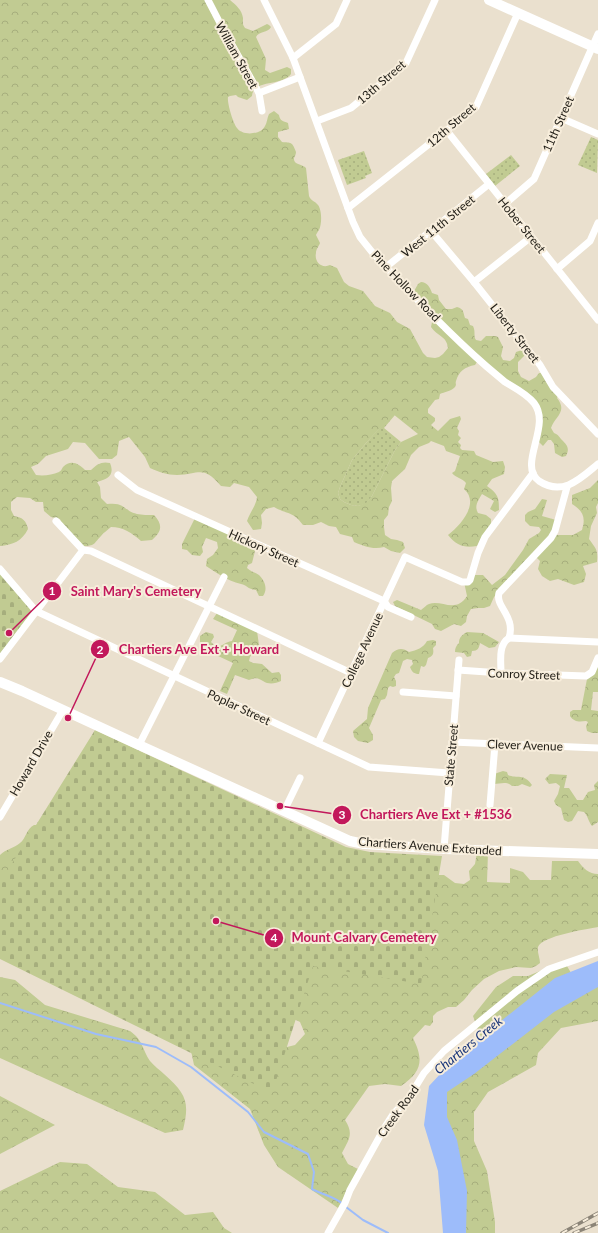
<svg xmlns="http://www.w3.org/2000/svg" width="598" height="1233" font-family="Lato,sans-serif">
<style>
.grass{fill:url(#grass-dots)}
.forest{fill:url(#forest-crowns);fill-rule:evenodd}
.cemetery{fill:url(#cemetery-stones)}
.water{fill:#9dbcfa}
.lines{fill:none;stroke-linecap:round;stroke-linejoin:round}
.stream{stroke:#9dbcfa;stroke-width:2}
.street{stroke:#fff;stroke-width:7}
.secondary{stroke:#fff;stroke-width:10}
.rail-casing{stroke:#8b8477;stroke-width:3.5}
.rail{stroke:#f7eddb;stroke-width:2;stroke-dasharray:6;stroke-linecap:butt}
.labels{text-anchor:middle;dominant-baseline:central;stroke-width:4;stroke-linejoin:round;paint-order:stroke}
.street-label{font-size:12px;fill:#201d16;stroke:#f7eddb}
.water-label{font-size:13px;font-style:italic;fill:#163379;stroke:#f7eddb}
.leader{fill:none;stroke:#c2185b;stroke-width:1.5}
.callout-dot{fill:#c2185b;stroke:#f7eddb;stroke-width:1.5}
.mark-label{font-size:12px;text-anchor:middle;font-weight:bold;fill:#fff}
.callout-label{font-size:13px;text-anchor:middle;font-weight:bold;fill:#c2185b;stroke:#f7eddb;stroke-width:4;stroke-linejoin:round;paint-order:stroke}
</style>
<defs>
<pattern id="grass-dots" width="8" height="8" patternUnits="userSpaceOnUse"><rect width="8" height="8" fill="#c1cb92"/><path d="M2 2h.1M6 6h.1" fill="none" stroke="#a6ae7d" stroke-width="1.8" stroke-linecap="round"/></pattern>
<pattern id="forest-crowns" width="20" height="18" patternUnits="userSpaceOnUse"><rect width="20" height="18" fill="#c1cb92"/><path d="M2 6a3 3 0 1 1 6 0M12 15a3 3 0 1 1 6 0" fill="none" stroke="#a6ae7d"/></pattern>
<pattern id="cemetery-stones" width="16" height="16" patternUnits="userSpaceOnUse"><rect width="16" height="16" fill="#c1cb92"/><path d="M2 7V4a2 2 0 0 1 4 0v3zM10 15v-3a2 2 0 0 1 4 0v3z" fill="#a6ae7d"/></pattern>
</defs>
<rect width="100%" height="100%" fill="#eae0ce"/>
<!-- grass -->
<g class="grass">
<polygon points="591,137 598,140 597,173 578,165"/>
<polygon points="364,151 372,173 365,176 366,178 347,185 338,160"/>
<polygon points="511,155 520,166 495,186 486,174"/>
<polygon points="393,413 395,415 384,428 401,442 395,450 372,496 366,504 358,506 351,505 344,502 340,499 338,493 340,487 352,460 366,443"/>
</g>
<!-- forest -->
<g class="forest">
<path d="M0,0H230C236,5 242,10 243,18C243,23 242,24 245,28L253,31L267,24L269,25L271,27C268,33 259,31 256,37L266,59L265,70L270,73L287,67L291,69V74C281,87 253,79 252,96L247,100L238,97L236,95L230,96L228,97C227,103 233,123 237,128C242,136 261,135 265,126C267,123 267,118 269,114L274,111L279,115C280,121 283,121 288,123L289,129L278,132V137L282,142C291,143 292,141 296,152C296,154 295,156 294,158C293,165 303,164 306,168L309,196C311,201 315,201 318,205C322,210 322,224 319,230C318,231 317,233 316,235L320,243C319,246 316,249 316,253C314,262 322,269 330,265L337,268L344,282L349,286L363,291L375,306L390,313L397,322L410,329L423,353L427,357L435,358L439,357L443,354L448,348C447,336 437,336 431,327L432,322L434,321L477,362L475,365C465,367 459,371 456,381C455,384 457,384 455,387C452,391 444,392 440,394L439,399L435,400L428,409V413L435,418V421L431,425L438,431L450,419L460,416L461,419L457,428L459,431L458,435L461,438L458,442L461,445L460,448L462,450L474,451L476,455L493,462L503,461L505,467L504,474L492,479L487,486C498,494 499,497 499,510L495,512L490,509L494,501L482,494C478,501 474,506 478,513L486,515L491,519V525L481,538L477,546C464,548 457,546 448,535C461,525 480,503 464,489L466,483C462,478 456,478 452,473L455,471L460,456L446,451L444,446L431,441L429,443L419,447L411,455L405,469L392,481L391,488L392,501L389,507L388,515L384,520V527L385,535L391,539L397,540L403,542L405,548L400,553L391,551L384,547C373,550 364,546 354,542L352,537L340,534L336,527L329,526L321,522L313,525H303C293,511 288,515 274,507L266,509L261,515L262,523L261,529L253,530L247,521C250,512 256,506 257,497L249,487L234,483L230,487L221,486C203,465 200,474 177,475C167,475 159,472 150,468L145,457L129,437L119,441L117,455L112,459H99L85,443L73,442L68,449L46,456L38,464L31,467L36,475C44,476 52,475 59,472C62,470 61,470 63,467C71,459 79,464 85,470H91C97,464 102,461 110,463C115,475 108,479 97,482L100,487L101,498L107,504C126,502 122,510 137,514C142,515 148,515 154,515C163,525 162,531 152,540L141,541C132,533 123,527 111,527C108,530 104,532 101,536C93,544 96,546 82,546L62,525L60,519L51,517L44,511L43,502H36L30,498L17,497L11,502V510L14,516C23,518 26,520 28,529C22,541 13,545 0,546ZM393,414L418,434L401,442L395,450L372,496L366,503L358,506L351,505L344,502L340,499L338,493L340,487L352,460L366,443Z"/>
<path d="M421,282C427,282 430,287 432,293L438,295L439,300L446,309H452L457,307C464,309 463,312 465,318L468,319L470,325L473,326C476,332 473,336 476,340L481,341L486,336H495L498,337L503,347L501,356L503,360L510,361L514,358L516,352L522,350L525,355L518,362V371L521,377L529,381L536,377L539,373H543L558,396L557,398C568,412 555,416 551,428L554,433C559,435 559,437 562,440C567,445 570,448 566,456L562,457L555,453L554,444L551,440H548L543,446L538,441L536,404L499,376L413,293L418,284Z"/>
<path d="M598,480V503L596,507L597,513L591,526L589,539C596,549 598,549 597,562L583,566L586,574L584,582L574,585L558,579L550,581L542,576L538,569L540,561L533,554L494,597L490,606L484,608H478L471,609L467,616L466,622L461,626L454,624L441,631L435,629L432,624L395,606L393,602L397,600L421,610C424,608 426,605 429,604C441,599 456,614 467,596L464,582L474,575H483L492,585L505,575L523,550L529,539L539,533L541,530L539,527L530,526L525,521V515L528,512L535,509L542,499L547,500L542,516L556,520L557,535H573L582,530C586,517 583,511 572,504V495L590,488Z"/>
<path d="M195,518L254,546L255,551L252,563L248,565L247,568C251,572 255,572 259,575C265,581 268,589 263,596H259L256,590C247,589 247,585 241,584C226,580 219,574 206,566L207,559L213,555L218,548L217,542L206,538L202,547L203,552L200,556L192,555L187,550L182,549V544Z"/>
<path d="M217,613L257,631L259,645L250,657L249,661L253,663L262,664L272,673L279,672L281,675V681C277,683 272,684 267,683C259,680 259,676 249,680L235,675L227,694L220,691L233,663L199,647V645L200,643V636L206,632L213,634L214,637L211,642L216,647C223,646 225,642 232,641L237,630L213,619Z"/>
<path d="M467,632L483,633L499,642L495,647L489,648L480,643C479,648 478,651 472,651L471,656L467,657L464,653L455,652C455,648 456,646 459,643C459,637 462,635 467,632Z"/>
<path d="M433,640L436,641V645L433,648C434,654 433,656 428,658L426,665L424,667L421,666L419,674C414,674 412,672 410,667L413,664L412,660L407,659L403,661L399,673L396,674L394,677L396,681V686L393,687L390,686L388,688L387,695L385,699L381,700L369,728L373,735V740L368,743L358,741L354,737L353,731L367,719L368,708L392,653C398,648 403,648 409,652C417,650 423,648 427,641Z"/>
<path d="M598,666V692H593L591,710L598,711V733H592L587,731L586,726L588,722L586,721C579,722 574,722 570,716V712L573,710H581L587,679Z"/>
<path d="M503,771L507,772L508,775C517,779 524,773 532,785L530,787L522,784L518,786H512C507,781 500,784 494,784V774Z"/>
<path d="M550,774L567,775L564,788H569L577,800H583L588,792L595,790L594,785L598,781V822L592,826C588,821 588,816 584,812L578,811L572,821L568,822L564,820L561,808L556,805L554,801L558,794L560,786L556,783L549,784L545,779Z"/>
<path d="M34,825H37L0,925V855C6,849 14,848 20,843C26,839 26,829 34,825Z"/>
<path d="M477,852L488,853L487,882L510,883V868L523,872L530,880H551L552,861H578C583,868 589,874 598,874V927C587,929 542,936 538,947C537,952 540,958 540,963L536,966L531,968L516,967L499,971L484,979L472,990L464,1000L456,1007H448L437,1012L433,1016V1022L430,1026L425,1025L413,1038C424,1060 422,1072 401,1086L385,1084L369,1086L345,1120C354,1134 349,1139 342,1153L348,1164L358,1169L338,1208L278,1167L264,1145L250,1109L194,1065L190,1046L275,1050L295,1045L305,1034L300,1022L278,1011L265,1000L431,875H444L455,883L464,884L470,880L469,871L475,864Z"/>
<polygon points="564,961 577,983 598,978 598,1021 561,1028 538,1053 536,1065 488,1092 474,1112 474,1141 487,1171 495,1222 495,1233 459,1233 442,1095 488,1049 479,1033 473,1016 496,987 513,976 528,976"/>
<path d="M0,977L15,980L45,1005L130,1031C143,1040 142,1049 150,1061C154,1066 160,1070 164,1074C186,1094 190,1101 183,1130L165,1133L0,1058Z"/>
<polygon points="0,1096 55,1125 0,1154"/>
<polygon points="60,1162 87,1164 118,1187 155,1192 185,1215 213,1212 224,1228 232,1233 0,1233 0,1191"/>
</g>
<!-- cemetery -->
<g class="cemetery">
<polygon points="0,571 34,611 0,654"/>
<polygon points="95,730 346,847 370,852 442,856 421,984 313,966 272,1093 0,959 0,883"/>
</g>
<!-- water -->
<polygon class="water" points="598,961 598,987 554,1012 474,1074 447,1092 447,1117 457,1140 467,1191 466,1233 443,1233 438,1171 424,1125 429,1086 457,1056 555,978"/>
<g class="lines">
<!-- stream -->
<g class="stream">
<path d="M0,1003L96,1034L156,1047L191,1067L248,1112L264,1132L308,1154L314,1172L312,1189C323,1195 333,1196 343,1204"/>
<polyline points="346,1207 363,1220 388,1233"/>
</g>
<!-- street -->
<g class="street">
<polyline points="208,0 222,27 259,93 262,111"/>
<path d="M264,0L293,58L353,222L360,237L372,252C409,291 446,331 486,366C492,371 499,377 505,382C515,388 527,394 534,403C552,426 517,465 539,481C563,497 581,478 598,464"/>
<polyline points="293,58 336,24 347,0"/>
<polyline points="259,93 300,77"/>
<polyline points="561,118 598,134"/>
<polyline points="317,121 351,108 406,63 435,0"/>
<polyline points="447,131 598,320"/>
<polyline points="505,204 534,179 598,34"/>
<polyline points="348,208 476,107 518,13"/>
<polyline points="431,231 474,282 540,365 553,387 598,434"/>
<polyline points="386,267 489,184"/>
<polyline points="557,269 590,241 598,223"/>
<polyline points="474,282 531,237"/>
<polyline points="118,475 137,490 384,601 388,607 411,617"/>
<polyline points="56,521 83,550 91,551 351,673"/>
<polyline points="0,569 36,611 369,767 449,773"/>
<polyline points="509,638 598,642"/>
<polyline points="0,659 83,550"/>
<polyline points="458,670 501,673 586,676 592,672 598,658"/>
<path d="M501,673C501,661 498,645 509,638C516,616 495,607 499,593L551,538L555,531L567,487"/>
<polyline points="403,692 456,696"/>
<polyline points="452,742 598,748"/>
<polyline points="318,743 405,557 462,582 468,582 470,580 478,553 485,537 533,473"/>
<polyline points="139,745 224,577"/>
<polyline points="490,805 495,744"/>
<polyline points="284,811 300,778"/>
<polyline points="0,817 63,710"/>
<polyline points="444,849 459,660"/>
<polyline points="328,1233 345,1203 350,1190 385,1127 394,1113 408,1099 424,1073 444,1051 517,991 549,969 598,952"/>
</g>
<!-- secondary -->
<g class="secondary">
<polyline points="489,0 598,49"/>
<polyline points="0,682 22,691 139,745 350,841 364,844 444,849 598,854"/>
</g>
<defs>
<g id="rail">
<polyline points="562,1233 598,1213"/>
<polyline points="574,1233 598,1223"/>
</g>
</defs>
<!-- rail casing -->
<use href="#rail" class="rail-casing"/>
<!-- rail -->
<use href="#rail" class="rail"/>
</g>
<g class="labels">
<!-- street labels -->
<g class="street-label">
<text transform="translate(237 55) rotate(61)">William Street</text>
<text transform="translate(381 82) rotate(-41)">13th Street</text>
<text transform="translate(558 124) rotate(-66)">11th Street</text>
<text transform="translate(451 125) rotate(-41)">12th Street</text>
<text transform="translate(522 225) rotate(51)">Hober Street</text>
<text transform="translate(438 226) rotate(-39)">West 11th Street</text>
<text transform="translate(406 286) rotate(46)">Pine Hollow Road</text>
<text transform="translate(515 333) rotate(52)">Liberty Street</text>
<text transform="translate(264 548) rotate(24)">Hickory Street</text>
<text transform="translate(362 650) rotate(-65)">College Avenue</text>
<text transform="translate(524 674) rotate(2)">Conroy Street</text>
<text transform="translate(239 707) rotate(25)">Poplar Street</text>
<text transform="translate(525 745) rotate(2)">Clever Avenue</text>
<text transform="translate(451 755) rotate(-85)">State Street</text>
<text transform="translate(31 763) rotate(-60)">Howard Drive</text>
<text transform="translate(430 846) rotate(4)">Chartiers Avenue Extended</text>
<text transform="translate(398 1111) rotate(-54)">Creek Road</text>
</g>
<!-- water labels -->
<g class="water-label">
<text transform="translate(468 1045) rotate(-39)">Chartiers Creek</text>
</g>
</g>
<!-- callouts -->
<path class="leader" d="M9 633L52 591M68 718L100 649M280 806L342 815M216 921L274 938"/>
<g class="callout-dot">
<circle cx="9" cy="633" r="4"/>
<circle cx="68" cy="718" r="4"/>
<circle cx="280" cy="806" r="4"/>
<circle cx="216" cy="921" r="4"/>
<circle cx="52" cy="591" r="10"/>
<circle cx="100" cy="649" r="10"/>
<circle cx="342" cy="815" r="10"/>
<circle cx="274" cy="938" r="10"/>
</g>
<g class="mark-label">
<text x="52" y="595">1</text>
<text x="100" y="654">2</text>
<text x="342" y="819">3</text>
<text x="274" y="942">4</text>
</g>
<g class="callout-label">
<text x="136" y="596">Saint Mary's Cemetery</text>
<text x="199" y="654">Chartiers Ave Ext + Howard</text>
<text x="436" y="819">Chartiers Ave Ext + #1536</text>
<text x="364" y="942">Mount Calvary Cemetery</text>
</g>
</svg>
